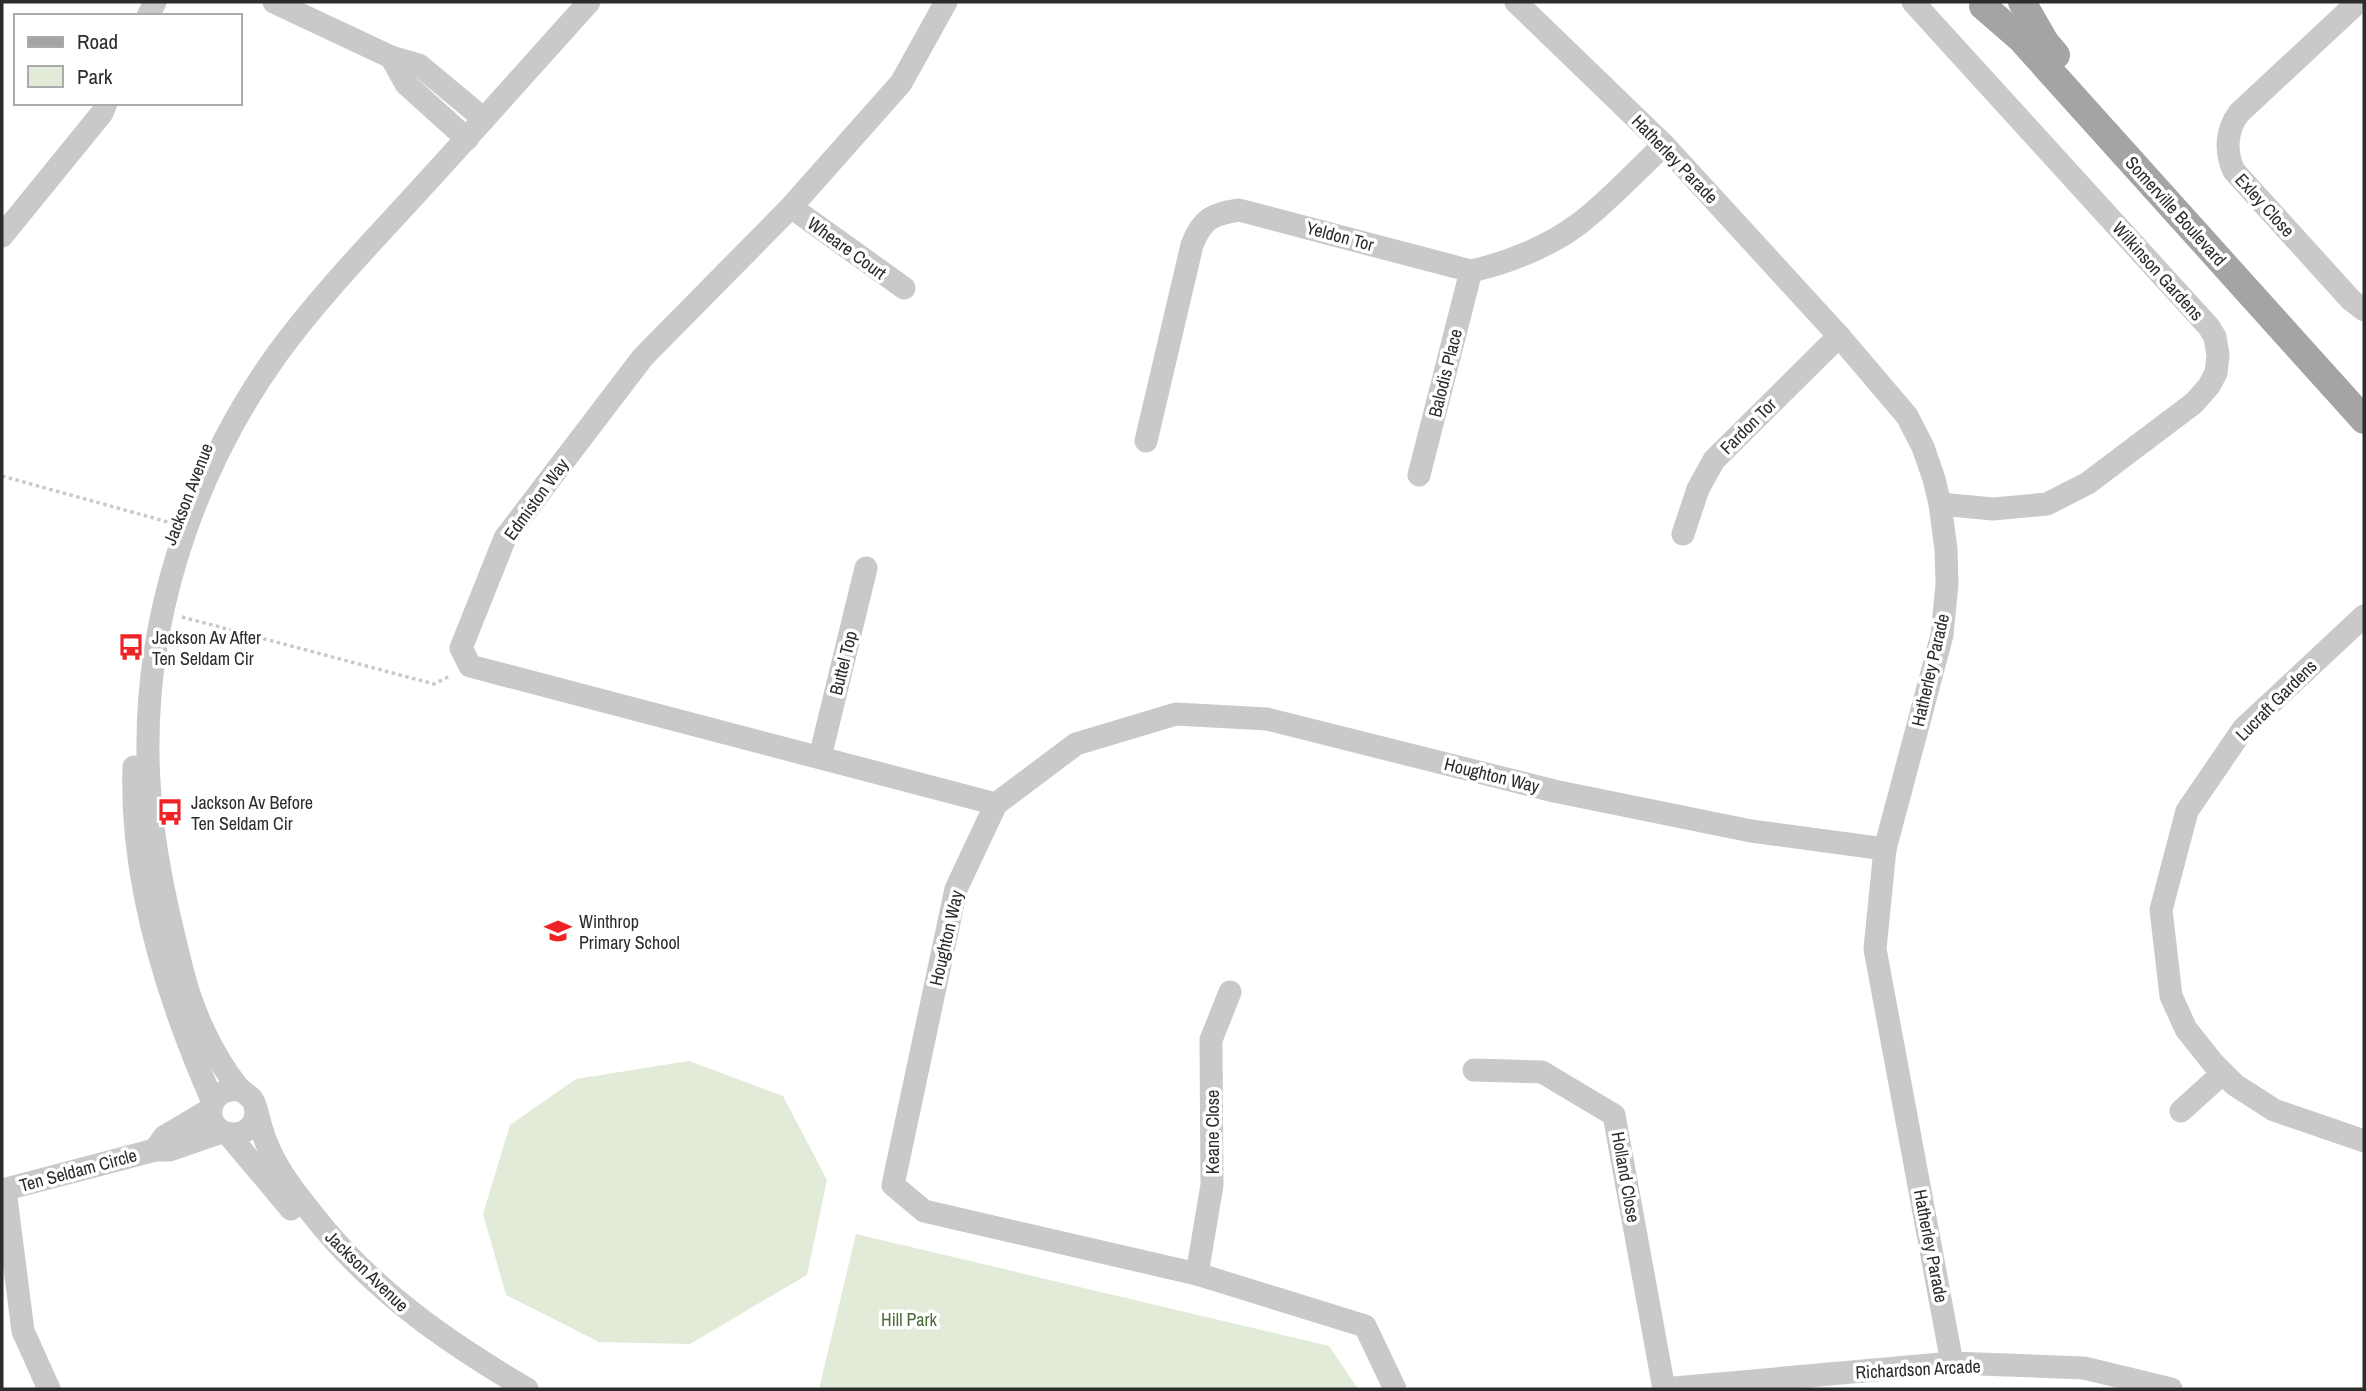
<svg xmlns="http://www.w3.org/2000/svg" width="2366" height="1391" font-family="'Archivo Narrow',sans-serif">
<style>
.green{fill:#e1ebd8}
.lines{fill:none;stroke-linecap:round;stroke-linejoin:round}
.path{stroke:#c9c9c9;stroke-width:3.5;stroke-dasharray:3.5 3.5;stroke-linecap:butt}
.minor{stroke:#c9c9c9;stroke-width:23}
.major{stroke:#a4a4a4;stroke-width:28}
.labels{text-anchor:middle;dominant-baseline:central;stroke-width:7;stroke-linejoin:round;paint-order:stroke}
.street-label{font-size:18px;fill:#2c2c2c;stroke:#fff}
.poi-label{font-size:18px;fill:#2c2c2c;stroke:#fff;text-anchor:start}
.park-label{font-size:18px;fill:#4c6a38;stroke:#fff}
</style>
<rect width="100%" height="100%" fill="#fff"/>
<!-- green -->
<g class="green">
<polygon points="689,1061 783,1096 827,1180 807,1275 690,1344 599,1342 506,1295 483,1214 510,1125 576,1079"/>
<polygon points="856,1234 1329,1346 1358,1389 819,1389"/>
</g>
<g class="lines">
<!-- path -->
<g class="path">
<polyline points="2,476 168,522"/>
<polyline points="182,617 434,684 450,676"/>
</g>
<!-- minor -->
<g class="minor">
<polyline points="274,2 391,57 419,65 484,119"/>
<polyline points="946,2 901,83 791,207 643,357 505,538 461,648 470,666 996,804"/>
<polyline points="1516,2 1664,145 1839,336 1907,416 1923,447 1934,479 1940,504 1946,549 1947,584 1942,635 1885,849 1875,949 1952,1363"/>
<polyline points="1913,2 2209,327 2215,337 2218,355 2216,373 2209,386 2194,403 2088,483 2047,504 1993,509 1940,504"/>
<path d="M2358,2L2239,113C2226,130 2225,152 2234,171L2351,300L2364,310"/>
<polyline points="148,16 155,2"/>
<polyline points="391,57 406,84 467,139"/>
<polyline points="791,207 904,288"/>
<polyline points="2,236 102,113 106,103"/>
<path d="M1146,441L1192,245C1202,219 1212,214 1239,210L1471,271C1508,263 1550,246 1580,223C1610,200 1636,171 1664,145"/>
<polyline points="1419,475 1471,271"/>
<polyline points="1683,534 1698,489 1714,460 1839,336"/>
<polyline points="2364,616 2243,729 2187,811 2161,910 2171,996 2186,1029 2213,1063 2235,1085 2274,1110 2364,1141"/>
<polyline points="820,757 866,568"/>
<path d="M134,767C130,881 167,998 213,1102"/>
<polyline points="1474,1070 1542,1072 1614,1115 1664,1389"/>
<path d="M239,1090C204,1086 201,1133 233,1134C248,1134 259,1121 255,1106C253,1095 243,1094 237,1086C212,1054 193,1012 183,973C167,910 152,846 149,781C140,630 190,475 278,353C322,293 375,239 425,184C480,124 534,63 589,2"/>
<path d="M256,1108C259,1120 262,1133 267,1144C277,1169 293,1190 310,1211C369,1288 445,1341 527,1389"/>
<polyline points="2181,1111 2223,1073"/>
<polyline points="228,1134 291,1209"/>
<polyline points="155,1150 164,1137 211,1109"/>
<polyline points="2,1190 155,1150 170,1150 222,1132"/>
<polyline points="5,1190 23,1331 49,1389"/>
<polyline points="1197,1274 1212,1185 1211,1040 1230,992"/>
<polyline points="1395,1389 1365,1326 1197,1274 924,1211 893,1185 956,889 996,804 1076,744 1176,714 1267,719 1554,791 1751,831 1885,849"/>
<polyline points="1663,1389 1952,1363 2084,1368 2171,1389"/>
</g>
<!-- major -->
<g class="major">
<polyline points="2022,2 2045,42 2056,55"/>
<polyline points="1983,6 2021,39 2364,420"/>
</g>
</g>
<!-- icons -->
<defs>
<symbol id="bus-bare" viewBox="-9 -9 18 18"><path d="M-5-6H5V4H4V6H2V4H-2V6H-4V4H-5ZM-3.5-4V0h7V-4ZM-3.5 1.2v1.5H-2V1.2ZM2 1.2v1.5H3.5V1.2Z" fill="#ee2325" stroke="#fff" stroke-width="2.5" paint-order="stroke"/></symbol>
<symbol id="school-bare" viewBox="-9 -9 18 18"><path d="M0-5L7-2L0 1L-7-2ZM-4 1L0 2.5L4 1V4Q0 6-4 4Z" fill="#ee2325" stroke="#fff" stroke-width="2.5" paint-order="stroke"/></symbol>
</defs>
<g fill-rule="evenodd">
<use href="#bus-bare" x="112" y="628" width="38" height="38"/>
<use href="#bus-bare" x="151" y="793" width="38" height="38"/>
<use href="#school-bare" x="539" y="912" width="38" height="38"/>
</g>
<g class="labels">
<!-- street labels -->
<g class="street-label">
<text transform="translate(1675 159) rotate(46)">Hatherley Parade</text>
<text transform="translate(2265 205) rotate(48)">Exley Close</text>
<text transform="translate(2176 211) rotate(48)">Somerville Boulevard</text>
<text transform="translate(1340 236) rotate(15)">Yeldon Tor</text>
<text transform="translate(847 248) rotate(36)">Wheare Court</text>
<text transform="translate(2158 271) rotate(48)">Wilkinson Gardens</text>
<text transform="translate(1445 373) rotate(-76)">Balodis Place</text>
<text transform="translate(1748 426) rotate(-45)">Fardon Tor</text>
<text transform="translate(188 494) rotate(-69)">Jackson Avenue</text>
<text transform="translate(536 499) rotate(-54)">Edmiston Way</text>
<text transform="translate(843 663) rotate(-76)">Buttel Top</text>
<text transform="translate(1930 670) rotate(-77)">Hatherley Parade</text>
<text transform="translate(2276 700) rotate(-45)">Lucraft Gardens</text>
<text transform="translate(1492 775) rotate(14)">Houghton Way</text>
<text transform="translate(946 938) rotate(-77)">Houghton Way</text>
<text transform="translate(1212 1132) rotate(-90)">Keane Close</text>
<text transform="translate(78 1170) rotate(-15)">Ten Seldam Circle</text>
<text transform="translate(1626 1177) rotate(80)">Holland Close</text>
<text transform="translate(1931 1246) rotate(79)">Hatherley Parade</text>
<text transform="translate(367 1271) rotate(44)">Jackson Avenue</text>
<text transform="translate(1918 1369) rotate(-3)">Richardson Arcade</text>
</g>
<!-- poi labels -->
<g class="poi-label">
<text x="152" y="637">Jackson Av After<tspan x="152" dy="21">Ten Seldam Cir</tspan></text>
<text x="191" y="802">Jackson Av Before<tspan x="191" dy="21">Ten Seldam Cir</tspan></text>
<text x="579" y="921">Winthrop<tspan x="579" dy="21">Primary School</tspan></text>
</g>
<!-- park labels -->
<g class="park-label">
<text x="909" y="1319">Hill Park</text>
</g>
</g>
<!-- border -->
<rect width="2366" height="1391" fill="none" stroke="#2c2c2c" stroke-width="7"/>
<!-- legend -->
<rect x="14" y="14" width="228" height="91" fill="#ffffff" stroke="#ababab" stroke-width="2"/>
<rect x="28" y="37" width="35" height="10" fill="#a4a4a4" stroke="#ababab" stroke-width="2"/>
<text x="77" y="49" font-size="21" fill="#2c2c2c">Road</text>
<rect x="28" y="66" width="35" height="21" fill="#e1ebd8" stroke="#ababab" stroke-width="2"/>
<text x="77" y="84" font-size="21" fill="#2c2c2c">Park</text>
</svg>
